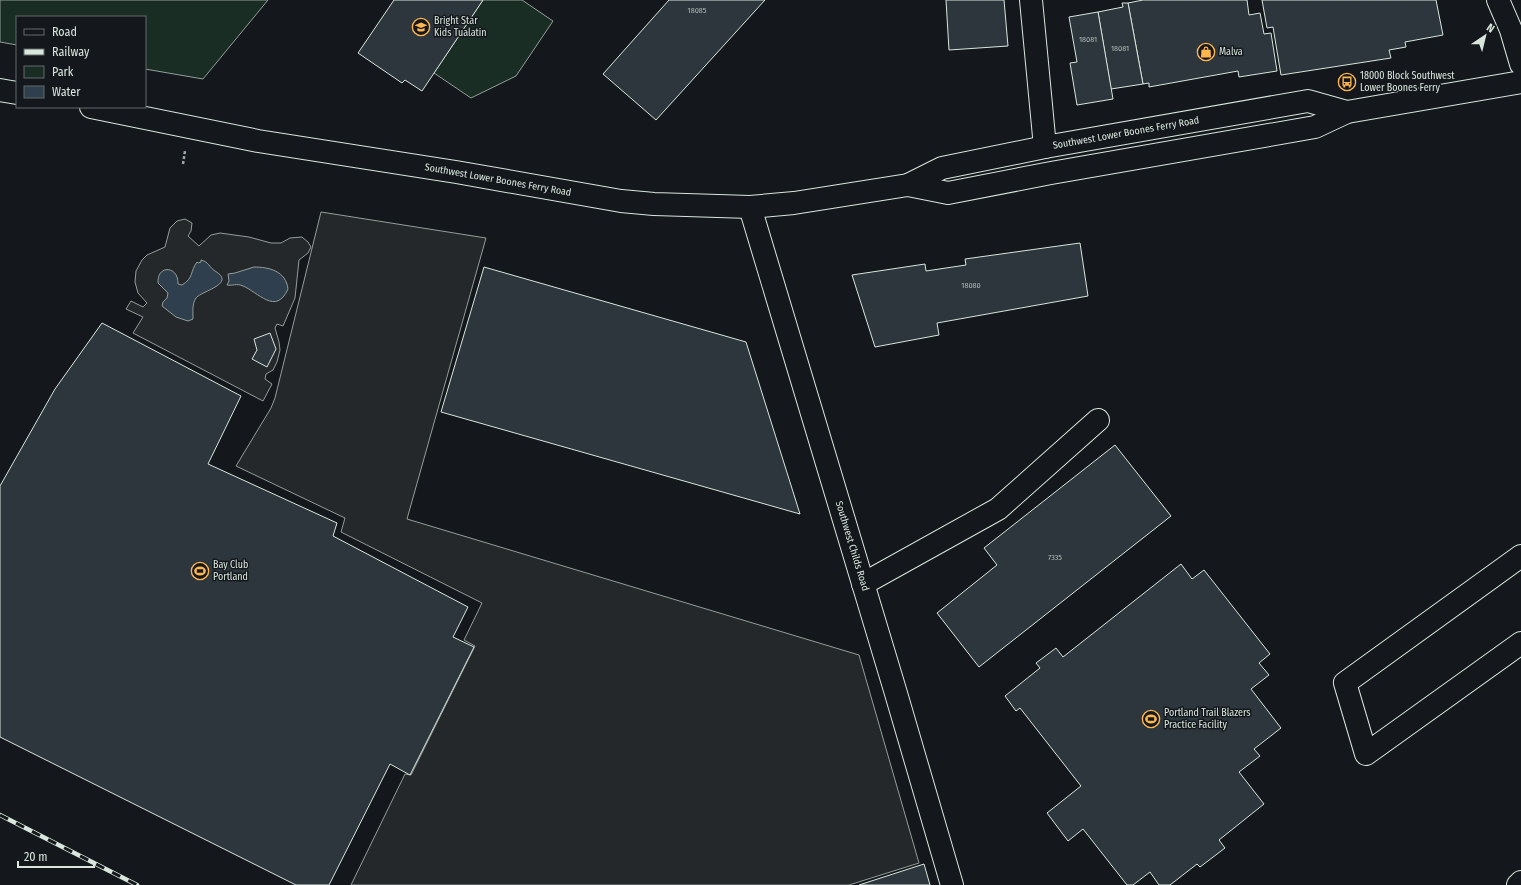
<svg xmlns="http://www.w3.org/2000/svg" width="1521" height="885" font-family="'Fira Sans Condensed',sans-serif">
<style>
.green{fill:#1a2d24;stroke:#939e99}
.parking{fill:#24282b;stroke:#939e99}
.water{fill:#2f3f4d;stroke:#939e99}
.building{fill:#2c363c;stroke:#d8e6dc}
.lines{fill:none;stroke-linecap:round;stroke-linejoin:round}
.minor-casing{stroke:#d8e6dc;stroke-width:24}
.major-casing{stroke:#d8e6dc;stroke-width:24}
.highway-casing{stroke:#d8e6dc;stroke-width:24}
.path{stroke:#9da8a2;stroke-width:2.5;stroke-dasharray:3 2;stroke-linecap:butt}
.minor{stroke:#14181c;stroke-width:22}
.major{stroke:#14181c;stroke-width:22}
.highway{stroke:#14181c;stroke-width:22}
.rail-casing{stroke:#d8e6dc;stroke-width:4.5}
.rail{stroke:#14181c;stroke-width:3;stroke-dasharray:9;stroke-linecap:butt}
.labels{text-anchor:middle;dominant-baseline:central;stroke-width:3;stroke-linejoin:round;paint-order:stroke}
.number-label{font-size:8px;fill:#adbab4}
.poi-label{font-size:10px;fill:#d8e6dc;stroke:#14181c;text-anchor:start}
.street-label{font-size:10px;fill:#d8e6dc;stroke:#14181c}
</style>
<rect width="100%" height="100%" fill="#14181c"/>
<!-- green -->
<g class="green">
<polygon points="0,0 268,0 203,79 145,69 145,17 17,17 17,45 0,42"/>
<polygon points="483,0 522,0 553,21 516,76 471,98 434,73"/>
</g>
<!-- parking -->
<g class="parking">
<polygon points="321,212 486,238 407,519 859,655 919,863 849,885 351,885 405,774 411,775 475,646 464,640 482,603 341,532 345,518 236,466 271,408 275,398"/>
<polygon points="185,219 192,223 191,231 188,236 199,246 211,235 220,233 249,237 271,243 281,243 290,238 302,237 308,242 311,247 308,253 299,260 295,298 283,326 277,324 275,328 279,342 280,350 277,362 273,370 266,374 265,379 272,384 263,401 133,333 143,317 126,309 131,301 143,307 147,303 138,293 135,282 136,271 142,260 147,255 165,247 170,228 177,221"/>
</g>
<!-- water -->
<g class="water">
<path d="M201,260C209,262 209,267 215,271C237,284 201,291 196,298C192,304 193,311 193,319L188,321L176,317L162,306L163,302L167,298L168,293L158,283C157,264 179,266 178,284L182,285C194,278 190,271 197,262L198,263L201,262Z"/>
<path d="M254,267C269,267 286,271 288,289C276,316 258,292 243,286C237,283 232,286 227,285L229,281L228,274L235,273Z"/>
</g>
<!-- building -->
<g class="building">
<polygon points="394,0 483,0 422,91 405,80 402,83 358,53"/>
<polygon points="669,0 765,0 656,120 603,74"/>
<polygon points="946,0 1004,0 1008,46 949,50"/>
<polygon points="1143,0 1247,0 1249,15 1260,13 1264,34 1271,33 1277,71 1239,77 1238,71 1149,87 1149,83 1143,84 1128,3"/>
<polygon points="1262,0 1436,0 1443,35 1405,42 1406,47 1389,50 1391,58 1281,75 1273,27 1267,28"/>
<polygon points="1122,3 1128,3 1143,84 1111,89 1098,12 1123,7"/>
<polygon points="1098,12 1113,99 1077,105 1070,63 1077,62 1069,17"/>
<polygon points="1080,243 1088,296 937,323 939,335 875,347 852,275 925,264 926,271 966,265 965,259"/>
<polygon points="484,267 746,342 800,514 441,412"/>
<polygon points="102,323 241,396 208,464 337,523 333,536 468,607 453,637 474,647 410,775 390,764 329,885 296,885 0,737 0,486 55,389"/>
<polygon points="270,333 276,349 267,367 252,359 257,350 254,339"/>
<polygon points="1115,445 1171,516 979,667 937,613 997,565 984,548"/>
<polygon points="1181,564 1192,579 1204,570 1270,654 1259,663 1269,675 1251,689 1281,728 1254,749 1260,756 1239,772 1264,804 1219,840 1225,848 1200,867 1197,864 1170,885 1159,885 1150,872 1133,885 1127,885 1083,829 1068,841 1047,813 1081,786 1020,708 1016,711 1005,696 1040,668 1036,663 1056,648 1063,657"/>
<polygon points="924,864 930,885 859,885"/>
</g>
<g class="lines">
<defs>
<g id="minor">
<polyline points="1031,0 1045,147"/>
<polyline points="1498,0 1511,30 1521,64"/>
<polyline points="750,207 895,690 952,885"/>
<polyline points="1521,556 1345,683 1366,754 1521,643"/>
<polyline points="863,584 998,509 1098,420"/>
</g>
<g id="major">
<polyline points="0,90 17,93"/>
<polyline points="91,107 258,141 456,172 621,201 654,204 750,207 794,203 908,185 942,168 1045,147 1308,101 1347,112"/>
<polyline points="908,185 948,193 1051,173 1315,127 1347,112 1521,82"/>
</g>
<polyline id="highway" points="1518,885 1521,882"/>
</defs>
<!-- minor casing -->
<use href="#minor" class="minor-casing"/>
<!-- major casing -->
<use href="#major" class="major-casing"/>
<!-- highway casing -->
<use href="#highway" class="highway-casing"/>
<!-- path -->
<polyline class="path" points="183,164 185,151"/>
<!-- minor -->
<use href="#minor" class="minor"/>
<!-- major -->
<use href="#major" class="major"/>
<!-- highway -->
<use href="#highway" class="highway"/>
<defs>
<polyline id="rail" points="0,815 137,885"/>
</defs>
<!-- rail casing -->
<use href="#rail" class="rail-casing"/>
<!-- rail -->
<use href="#rail" class="rail"/>
</g>
<!-- icons -->
<defs>
<symbol id="school-ring" viewBox="-11 -11 22 22"><circle r="9.5" fill="#14181c" stroke="#ffb74d" stroke-width="1.5"/><path d="M0-5L7-2L0 1L-7-2ZM-4 1L0 2.5L4 1V4Q0 6-4 4Z" fill="#ffb74d"/></symbol>
<symbol id="shop-ring" viewBox="-11 -11 22 22"><circle r="9.5" fill="#14181c" stroke="#ffb74d" stroke-width="1.5"/><path d="M-5-2.5h2.3a2.7 3.5 0 0 1 5.4 0H5L5.5 6h-11ZM-1.5-2.5h3a1.5 2.3 0 0 0-3 0Z" fill="#ffb74d"/></symbol>
<symbol id="bus-ring" viewBox="-11 -11 22 22"><circle r="9.5" fill="#14181c" stroke="#ffb74d" stroke-width="1.5"/><path d="M-5-6H5V4H4V6H2V4H-2V6H-4V4H-5ZM-3.5-4V0h7V-4ZM-3.5 1.2v1.5H-2V1.2ZM2 1.2v1.5H3.5V1.2Z" fill="#ffb74d"/></symbol>
<symbol id="stadium-ring" viewBox="-11 -11 22 22"><circle r="9.5" fill="#14181c" stroke="#ffb74d" stroke-width="1.5"/><path d="M0-5a6.5 5 0 1 0 0 10a6.5 5 0 1 0 0-10ZM-3.5-1.8h7v3.6h-7Z" fill="#ffb74d"/></symbol>
</defs>
<g fill-rule="evenodd">
<use href="#school-ring" x="411" y="17" width="20" height="20"/>
<use href="#shop-ring" x="1196" y="42" width="20" height="20"/>
<use href="#bus-ring" x="1337" y="72" width="20" height="20"/>
<use href="#stadium-ring" x="190" y="561" width="20" height="20"/>
<use href="#stadium-ring" x="1141" y="709" width="20" height="20"/>
</g>
<g class="labels">
<!-- number labels -->
<g class="number-label">
<text x="697" y="10">18085</text>
<text x="1088" y="39">18081</text>
<text x="1120" y="48">18081</text>
<text x="971" y="285">18080</text>
<text x="1055" y="557">7335</text>
</g>
<!-- poi labels -->
<g class="poi-label">
<text x="434" y="21">Bright Star<tspan x="434" dy="12">Kids Tualatin</tspan></text>
<text x="1219" y="52">Malva</text>
<text x="1360" y="76">18000 Block Southwest<tspan x="1360" dy="12">Lower Boones Ferry</tspan></text>
<text x="213" y="565">Bay Club<tspan x="213" dy="12">Portland</tspan></text>
<text x="1164" y="713">Portland Trail Blazers<tspan x="1164" dy="12">Practice Facility</tspan></text>
</g>
<!-- street labels -->
<g class="street-label">
<text transform="translate(1126 133) rotate(-10)">Southwest Lower Boones Ferry Road</text>
<text transform="translate(498 180) rotate(10)">Southwest Lower Boones Ferry Road</text>
<text transform="translate(852 546) rotate(73)">Southwest Childs Road</text>
</g>
</g>
<!-- legend -->
<rect x="16" y="16" width="130" height="92" fill="#14181c" stroke="#626a69"/>
<rect x="24" y="29" width="20" height="6" fill="#14181c" stroke="#626a69"/>
<text x="52" y="36" font-size="12" fill="#d8e6dc">Road</text>
<rect x="24" y="49" width="20" height="6" fill="#d8e6dc" stroke="#626a69"/>
<text x="52" y="56" font-size="12" fill="#d8e6dc">Railway</text>
<rect x="24" y="66" width="20" height="12" fill="#1a2d24" stroke="#626a69"/>
<text x="52" y="76" font-size="12" fill="#d8e6dc">Park</text>
<rect x="24" y="86" width="20" height="12" fill="#2f3f4d" stroke="#626a69"/>
<text x="52" y="96" font-size="12" fill="#d8e6dc">Water</text>
<!-- north arrow -->
<g transform="translate(1485 36) rotate(35)" stroke="#14181c" stroke-width="3" paint-order="stroke">
<path d="M0-3L7 15L0 10L-7 15Z" fill="#d8e6dc"/>
<text y="-6" font-size="11" font-weight="bold" text-anchor="middle" fill="#d8e6dc">N</text>
</g>
<!-- scale -->
<path d="M18 861v6h76v-6" fill="none" stroke="#d8e6dc" stroke-width="2"/>
<text x="24" y="861" font-size="12" fill="#d8e6dc" stroke="#14181c" stroke-width="3" paint-order="stroke">20 m</text>
</svg>
